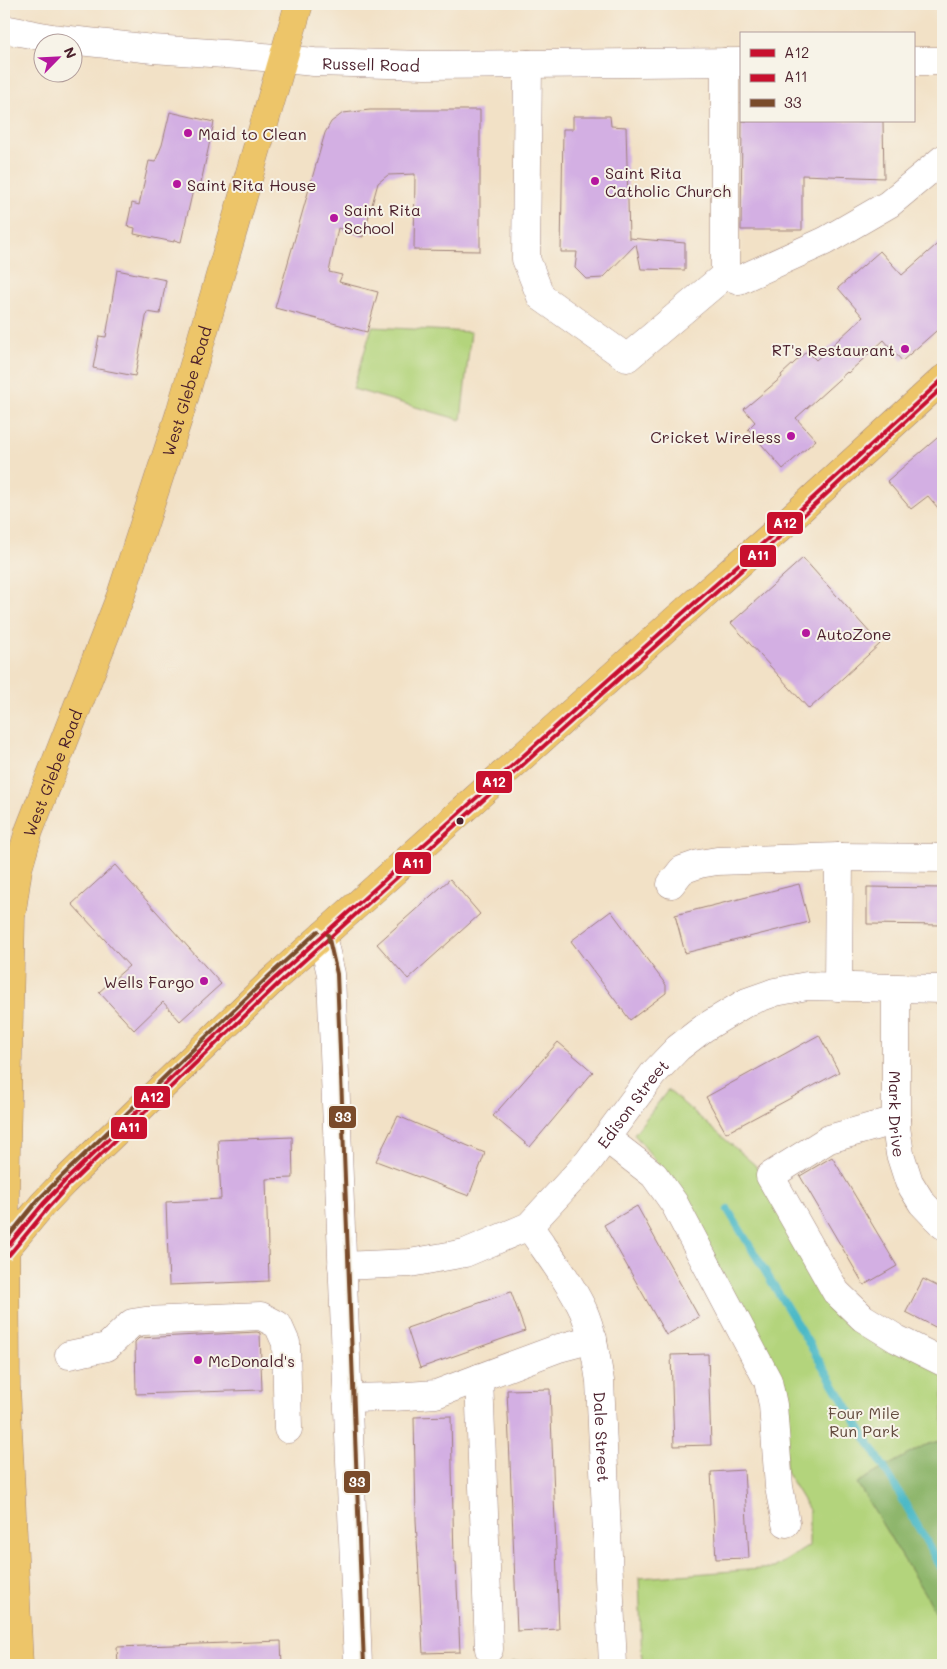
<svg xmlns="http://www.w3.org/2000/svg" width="947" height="1669" font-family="Mali,sans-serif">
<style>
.green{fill:#b3d47c;stroke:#7e7a54}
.forest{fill:#8eb66c;stroke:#6c6a4c}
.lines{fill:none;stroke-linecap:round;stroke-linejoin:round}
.stream{stroke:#4cb9c7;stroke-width:8}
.building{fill:#d3afe3}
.minor-casing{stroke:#9e8078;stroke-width:29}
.major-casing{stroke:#9e8078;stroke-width:29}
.minor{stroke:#fff;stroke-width:28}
.major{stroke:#edc569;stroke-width:28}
.bus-1-casing{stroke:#f7f3e8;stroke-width:8}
.bus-2-casing{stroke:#f7f3e8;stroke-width:8}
.bus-3-casing{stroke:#f7f3e8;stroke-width:8}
.bus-1{stroke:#c8102e;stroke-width:4}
.bus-2{stroke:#c8102e;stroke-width:4}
.bus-3{stroke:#7a4b2a;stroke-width:4}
.poi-dot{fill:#b5179e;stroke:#f7f3e8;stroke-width:2}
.bus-dot{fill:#4a1f2b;stroke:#f7f3e8;stroke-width:2}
.labels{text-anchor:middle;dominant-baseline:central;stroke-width:4;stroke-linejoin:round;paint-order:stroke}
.street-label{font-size:16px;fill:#4a1f2b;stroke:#f7f3e8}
.poi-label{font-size:16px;fill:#4a1f2b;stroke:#f7f3e8;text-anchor:start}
.park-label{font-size:16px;fill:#644c3f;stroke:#f7f3e8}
.line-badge{stroke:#f7f3e8;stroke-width:2}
.badge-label{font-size:14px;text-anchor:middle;font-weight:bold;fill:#fff}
</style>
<rect width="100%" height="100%" fill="#f7f3e8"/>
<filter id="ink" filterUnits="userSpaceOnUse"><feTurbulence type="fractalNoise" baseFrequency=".02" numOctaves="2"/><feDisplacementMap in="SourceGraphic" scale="10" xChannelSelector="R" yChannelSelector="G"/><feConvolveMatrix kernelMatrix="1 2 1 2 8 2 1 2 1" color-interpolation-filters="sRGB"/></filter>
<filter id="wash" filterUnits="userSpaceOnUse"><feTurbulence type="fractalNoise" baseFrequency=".0096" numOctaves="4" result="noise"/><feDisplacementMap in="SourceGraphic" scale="20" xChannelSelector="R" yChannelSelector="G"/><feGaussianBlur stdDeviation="1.12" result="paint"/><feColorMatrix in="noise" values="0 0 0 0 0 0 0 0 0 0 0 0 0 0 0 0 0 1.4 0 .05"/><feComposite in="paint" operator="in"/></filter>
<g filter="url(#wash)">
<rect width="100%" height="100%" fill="#f2e1c6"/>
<!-- green -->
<g class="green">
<polygon points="372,327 471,332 461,420 353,389"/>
<polygon points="668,1090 755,1165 830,1299 943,1369 943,1665 642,1665 639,1578 774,1568 809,1546 809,1510 786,1472 785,1402 669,1177 634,1134"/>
<polygon points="589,1657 590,1665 512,1665 512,1662"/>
</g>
<!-- forest -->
<polygon class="forest" points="943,1440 943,1629 925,1594 857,1483 923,1446"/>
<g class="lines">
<!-- stream -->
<polyline class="stream" points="728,1210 894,1484 943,1571"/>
</g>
<g id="blocks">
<!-- building -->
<g class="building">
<polygon points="370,110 480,110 480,251 414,250 415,174 388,175 378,183 363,237 338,228 329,272 342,275 339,282 378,292 367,332 275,308 325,133 331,122 343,113"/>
<polygon points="170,112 214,122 199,192 193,190 181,242 174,240 174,242 134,234 135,228 127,226 132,203 139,205 149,161 155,162 162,145"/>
<polygon points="573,116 610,116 611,126 626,127 629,238 685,243 685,270 641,269 636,244 603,278 586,279 575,268 577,252 561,252 563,129 573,129"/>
<polygon points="742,121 883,121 884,178 802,175 802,230 741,230"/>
<polygon points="943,239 943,325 902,361 884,340 848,373 847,372 796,418 816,440 783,469 748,429 755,422 744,409 782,377 781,375 807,351 816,360 863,317 838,288 880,251 902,275"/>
<polygon points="117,270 166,280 160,314 147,312 135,376 93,368 99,336 106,337"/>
<polygon points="943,433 943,514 928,496 911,509 887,481"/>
<polygon points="803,558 880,644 809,709 731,623"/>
<polygon points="115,865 221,984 180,1021 163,1002 134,1030 99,992 129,966 72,904"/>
<polygon points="450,879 480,914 408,979 377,944"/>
<polygon points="799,884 809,922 685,953 675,915"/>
<polygon points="867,887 943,888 943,925 867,924"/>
<polygon points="611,911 666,985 666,993 630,1020 571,941"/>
<polygon points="819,1035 839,1072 726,1133 706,1097"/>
<polygon points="558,1042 593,1072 530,1147 493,1116"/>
<polygon points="398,1116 485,1153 469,1196 376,1161"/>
<polygon points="292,1137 293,1178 266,1179 269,1281 169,1285 166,1202 221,1199 218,1140"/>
<polygon points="832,1157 897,1266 864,1285 800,1176"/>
<polygon points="637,1206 699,1317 666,1335 604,1225"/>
<polygon points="923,1279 943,1289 943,1331 906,1312"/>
<polygon points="511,1292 525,1331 420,1368 407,1328"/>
<polygon points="257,1332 260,1333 262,1390 136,1394 135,1342 139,1338"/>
<polygon points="708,1354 711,1445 674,1446 671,1355"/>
<polygon points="550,1389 559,1629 517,1631 507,1390"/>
<polygon points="451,1416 454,1562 456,1562 460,1652 423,1653 416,1520 414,1417"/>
<polygon points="744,1470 749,1558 716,1559 711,1472"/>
<polygon points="281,1641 282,1665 118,1665 117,1647"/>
</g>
</g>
</g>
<g filter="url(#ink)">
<use href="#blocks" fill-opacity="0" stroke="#9e8078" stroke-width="1"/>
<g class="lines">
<defs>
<g id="minor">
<path id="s1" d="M4,29L51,38L153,49L253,56L314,62L425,65L741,62"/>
<polyline points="913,61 943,61"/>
<polyline points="528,64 526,259 541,297 627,358 725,275 725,62"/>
<polyline points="725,275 739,280 825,241 889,204 943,159"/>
<polyline points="671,884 682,870 699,864 717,861 839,857 943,858"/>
<polyline points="322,936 331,974 358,1665"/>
<polyline points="838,987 839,857"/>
<path id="s2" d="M896,989V1127L900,1154L909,1182L922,1203L943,1225"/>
<polyline points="896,1120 829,1139 770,1176 836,1292 863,1318 897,1339 943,1362"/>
<polyline points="606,1138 654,1175 674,1203 768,1381 773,1405 779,1487 786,1523"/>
<path id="s3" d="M529,1226C547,1253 569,1280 583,1310C593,1333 596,1357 600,1381L613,1665"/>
<path id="s4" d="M342,1266L410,1263L465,1253L529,1226L588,1162L653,1074L678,1048L704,1028L747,1002L775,992L807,986L943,989"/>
<polyline points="69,1355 107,1347 132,1323 145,1321 261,1316 278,1325 286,1343 288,1429"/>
<polyline points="479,1378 489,1649"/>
<polyline points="347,1398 393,1397 436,1394 559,1348 593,1339"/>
</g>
<g id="major">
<polyline points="4,1251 43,1204 64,1182 274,979 675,620 779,529 943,379"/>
<path id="s5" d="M19,1665L6,1386L5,1196L11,917L18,869L29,831L121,595L179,416L299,4"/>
</g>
</defs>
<!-- minor casing -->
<use href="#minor" class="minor-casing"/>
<!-- major casing -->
<use href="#major" class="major-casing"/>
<!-- minor -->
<use href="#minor" class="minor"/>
<!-- major -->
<use href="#major" class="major"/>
<defs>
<polyline id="bus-1" points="4,1251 43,1204 64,1182 274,979 675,620 779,529 943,379"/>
<polyline id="bus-2" points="9,1255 48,1208 68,1186 278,984 679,625 783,534 943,387"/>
<g id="bus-3">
<polyline points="328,935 337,974 364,1665"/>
<polyline points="4,1242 38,1200 60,1178 270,975 318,931"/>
</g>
</defs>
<!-- bus-1 casing -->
<use href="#bus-1" class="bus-1-casing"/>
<!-- bus-2 casing -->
<use href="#bus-2" class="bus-2-casing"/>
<!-- bus-3 casing -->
<use href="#bus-3" class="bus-3-casing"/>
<!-- bus-1 -->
<use href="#bus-1" class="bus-1"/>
<!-- bus-2 -->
<use href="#bus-2" class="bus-2"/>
<!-- bus-3 -->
<use href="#bus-3" class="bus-3"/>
</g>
</g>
<!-- markers -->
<g class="poi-dot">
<circle cx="188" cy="133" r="5"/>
<circle cx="595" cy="181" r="5"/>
<circle cx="177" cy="184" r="5"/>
<circle cx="334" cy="218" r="5"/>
<circle cx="905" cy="349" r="5"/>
<circle cx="791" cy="436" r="5"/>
<circle cx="806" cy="633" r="5"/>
<circle cx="204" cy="981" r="5"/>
<circle cx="198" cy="1360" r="5"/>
</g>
<circle class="bus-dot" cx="460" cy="821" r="4.5"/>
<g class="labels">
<!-- street labels -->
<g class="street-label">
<text stroke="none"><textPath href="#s1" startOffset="369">Russell Road</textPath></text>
<text stroke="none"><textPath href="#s5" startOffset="1304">West Glebe Road</textPath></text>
<text stroke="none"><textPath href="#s5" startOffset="899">West Glebe Road</textPath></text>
<text stroke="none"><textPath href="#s4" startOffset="354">Edison Street</textPath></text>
<text stroke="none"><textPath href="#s2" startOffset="125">Mark Drive</textPath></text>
<text stroke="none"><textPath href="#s3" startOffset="229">Dale Street</textPath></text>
</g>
<!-- poi labels -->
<g class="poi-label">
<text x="198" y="133">Maid to Clean</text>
<text x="605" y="172">Saint Rita<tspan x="605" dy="18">Catholic Church</tspan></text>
<text x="187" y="184">Saint Rita House</text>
<text x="344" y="209">Saint Rita<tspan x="344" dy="18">School</tspan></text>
<text x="895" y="349" text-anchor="end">RT's Restaurant</text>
<text x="781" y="436" text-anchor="end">Cricket Wireless</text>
<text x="816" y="633">AutoZone</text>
<text x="194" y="981" text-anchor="end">Wells Fargo</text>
<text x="208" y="1360">McDonald's</text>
</g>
<!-- park labels -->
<g class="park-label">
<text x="864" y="1412">Four Mile<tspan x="864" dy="18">Run Park</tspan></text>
</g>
</g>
<g class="line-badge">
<rect x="766" y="511" width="38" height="24" rx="5" fill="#c8102e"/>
<rect x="739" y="544" width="38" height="24" rx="5" fill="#c8102e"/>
<rect x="475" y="770" width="38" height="24" rx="5" fill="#c8102e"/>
<rect x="394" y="851" width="38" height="24" rx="5" fill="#c8102e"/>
<rect x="133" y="1085" width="38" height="24" rx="5" fill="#c8102e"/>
<rect x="328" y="1105" width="29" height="24" rx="5" fill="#7a4b2a"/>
<rect x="110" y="1116" width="38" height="24" rx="5" fill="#c8102e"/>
<rect x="343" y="1470" width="28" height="24" rx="5" fill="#7a4b2a"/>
</g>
<g class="badge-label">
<text x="785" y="528">A12</text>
<text x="758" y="560">A11</text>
<text x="494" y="787">A12</text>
<text x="413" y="868">A11</text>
<text x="152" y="1102">A12</text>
<text x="343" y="1122">33</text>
<text x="129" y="1132">A11</text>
<text x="357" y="1487">33</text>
</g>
<!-- margin -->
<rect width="947" height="1669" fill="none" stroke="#f7f3e8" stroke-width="20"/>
<!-- legend -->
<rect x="740" y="32" width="175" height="90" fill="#f7f3e8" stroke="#b29e9c"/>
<rect x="750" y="49" width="25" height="8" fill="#c8102e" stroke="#b29e9c"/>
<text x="784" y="58" font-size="15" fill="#4a1f2b">A12</text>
<rect x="750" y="74" width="25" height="8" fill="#c8102e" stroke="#b29e9c"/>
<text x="784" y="82" font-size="15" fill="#4a1f2b">A11</text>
<rect x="750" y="99" width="25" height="8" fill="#7a4b2a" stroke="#b29e9c"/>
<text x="784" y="108" font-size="15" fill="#4a1f2b">33</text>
<!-- north arrow -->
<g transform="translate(58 58) rotate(66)"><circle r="24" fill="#f7f3e8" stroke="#b29e9c"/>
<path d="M0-4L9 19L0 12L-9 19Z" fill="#b5179e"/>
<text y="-8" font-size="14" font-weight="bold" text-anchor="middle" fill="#4a1f2b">N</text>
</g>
</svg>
